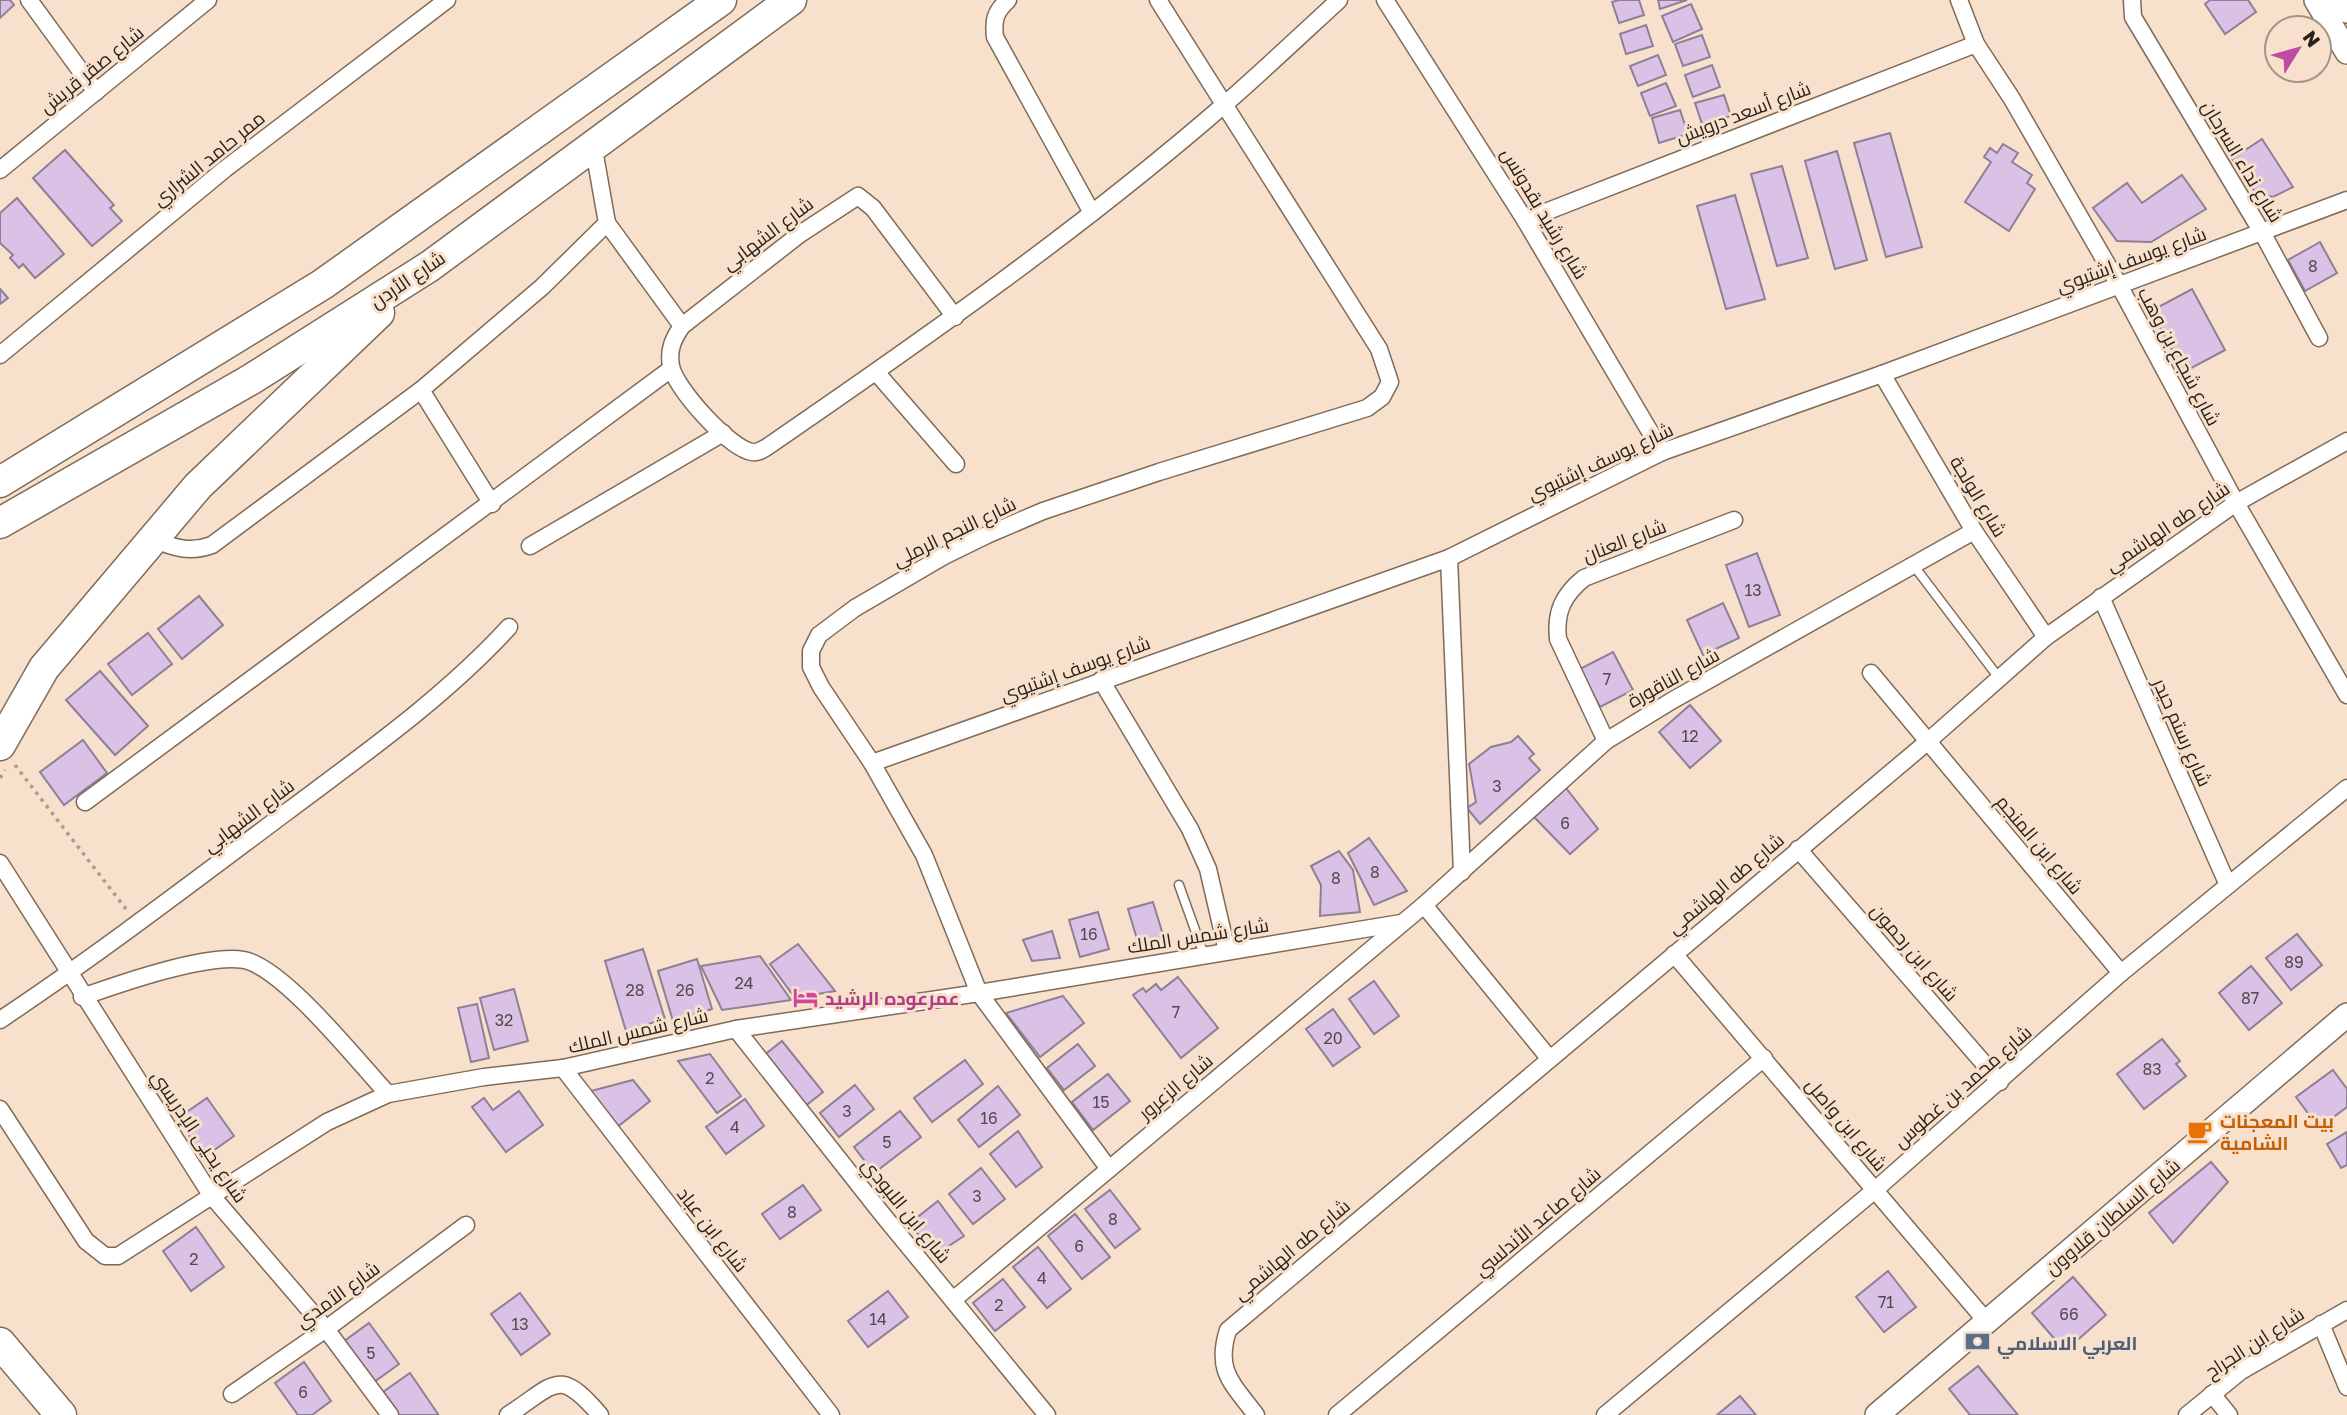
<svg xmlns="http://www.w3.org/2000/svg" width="2347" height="1415" font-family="'Golos Text',Cairo,sans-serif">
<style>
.building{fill:#dac2e6;stroke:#8f7f96;stroke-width:2}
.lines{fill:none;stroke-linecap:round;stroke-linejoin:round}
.lane-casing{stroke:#7f6b58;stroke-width:11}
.street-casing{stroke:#7f6b58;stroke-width:19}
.secondary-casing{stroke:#7f6b58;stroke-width:26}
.highway-casing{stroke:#7f6b58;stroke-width:33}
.path{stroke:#ae9d8d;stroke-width:3.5;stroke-dasharray:3.5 5;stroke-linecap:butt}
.lane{stroke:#fff;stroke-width:8}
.street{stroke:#fff;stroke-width:16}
.secondary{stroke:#fff;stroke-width:23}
.highway{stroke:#fff;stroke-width:30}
.labels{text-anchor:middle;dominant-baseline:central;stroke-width:6;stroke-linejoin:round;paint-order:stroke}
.number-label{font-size:16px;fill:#56494d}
.street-label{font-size:19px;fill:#2a211a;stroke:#f7e1cc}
.hotel-label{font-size:19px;font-weight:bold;fill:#b23c85;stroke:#f7e1cc;text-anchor:start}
.food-label{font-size:19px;font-weight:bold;fill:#c56008;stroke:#f7e1cc;text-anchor:start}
.service-label{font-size:19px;font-weight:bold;fill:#4e5e75;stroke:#f7e1cc;text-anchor:start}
</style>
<rect width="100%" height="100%" fill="#f7e1cc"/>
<!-- building -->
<g class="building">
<polygon points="0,0 10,0 14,5 0,18"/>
<polygon points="1619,0 1639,0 1644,15 1619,23 1612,2"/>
<polygon points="1658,0 1687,0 1660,9"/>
<polygon points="2210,0 2248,0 2256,12 2225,34 2205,4"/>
<polygon points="1691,4 1702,29 1673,42 1662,16"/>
<polygon points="1646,25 1653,46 1626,54 1620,34"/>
<polygon points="1702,35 1710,57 1683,66 1675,44"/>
<polygon points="1658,55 1666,75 1638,86 1630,66"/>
<polygon points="1712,65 1720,87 1693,97 1685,75"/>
<polygon points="1666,83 1676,106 1650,116 1641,93"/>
<polygon points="1724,95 1731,116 1702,124 1695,103"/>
<polygon points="1680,110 1688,134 1659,143 1652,118"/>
<polygon points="1890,133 1922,247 1886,257 1854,143"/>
<polygon points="2262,139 2293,187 2273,197 2256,193 2232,159"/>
<polygon points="2003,144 2018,153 2012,162 2032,175 2027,183 2035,189 2009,231 1965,202 1991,162 1984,157 1990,148 1997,153"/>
<polygon points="65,150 114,205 110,208 122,221 92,246 33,178"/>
<polygon points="1837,151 1867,260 1835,269 1805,161"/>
<polygon points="1782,166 1808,258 1777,266 1751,174"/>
<polygon points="2182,175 2206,209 2151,242 2117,241 2093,208 2127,183 2142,203"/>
<polygon points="1735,195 1765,299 1726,309 1697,206"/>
<polygon points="17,198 64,254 35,278 23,264 19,268 10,258 13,255 0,243 0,213"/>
<polygon points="2320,242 2337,273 2305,291 2288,260"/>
<polygon points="0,289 8,298 0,304"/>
<polygon points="2192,289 2225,350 2184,372 2151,311"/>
<polygon points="1757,553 1780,615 1749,627 1726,565"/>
<polygon points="199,596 223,625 182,659 158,629"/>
<polygon points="1723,603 1739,638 1703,655 1687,620"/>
<polygon points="148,633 172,664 132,695 108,664"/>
<polygon points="1613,652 1633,690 1600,707 1580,669"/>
<polygon points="100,671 148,726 115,755 66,700"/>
<polygon points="1690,705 1721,741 1690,768 1659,732"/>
<polygon points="1518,736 1534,754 1529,758 1540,770 1480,824 1467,808 1476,802 1469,764 1491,747 1511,742"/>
<polygon points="83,740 107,773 64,805 40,772"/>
<polygon points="1566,788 1598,829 1570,854 1534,817"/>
<polygon points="1369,838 1407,891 1374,905 1348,853"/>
<polygon points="1339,851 1353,870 1360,912 1320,916 1321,885 1311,866"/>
<polygon points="1153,902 1164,938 1139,946 1128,909"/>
<polygon points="1098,912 1109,949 1080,957 1069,920"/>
<polygon points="1052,931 1060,958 1032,961 1023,940"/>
<polygon points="2297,934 2322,965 2291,990 2266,958"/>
<polygon points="798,944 835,991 795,998 770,964"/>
<polygon points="643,949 665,1019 626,1031 605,961"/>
<polygon points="760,956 791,1000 722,1010 701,966"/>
<polygon points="697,959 712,1009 673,1021 658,971"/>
<polygon points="2251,966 2282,1003 2249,1030 2219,993"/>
<polygon points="1178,977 1218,1028 1181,1058 1133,995 1143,988 1146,992 1156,984 1161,990"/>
<polygon points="1374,981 1399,1016 1374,1034 1349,999"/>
<polygon points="514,989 528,1041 494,1050 480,998"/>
<polygon points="1063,996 1084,1023 1040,1057 1006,1013"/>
<polygon points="477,1004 489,1058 471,1062 458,1008"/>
<polygon points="1333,1009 1360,1047 1333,1066 1306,1029"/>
<polygon points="2162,1039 2180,1061 2176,1064 2186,1076 2144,1109 2117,1074"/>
<polygon points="782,1041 823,1092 804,1107 763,1056"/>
<polygon points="1078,1044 1095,1066 1064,1090 1047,1068"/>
<polygon points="710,1054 741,1096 717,1113 678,1061"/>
<polygon points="965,1060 983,1084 932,1122 914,1098"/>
<polygon points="2333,1070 2347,1089 2347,1107 2319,1128 2296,1097"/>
<polygon points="1108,1074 1130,1101 1093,1130 1072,1102"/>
<polygon points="633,1080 650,1101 616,1128 587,1092"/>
<polygon points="855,1085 874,1109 839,1137 820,1113"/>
<polygon points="998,1086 1020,1115 979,1147 958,1120"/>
<polygon points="519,1091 543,1125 506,1152 472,1107 484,1098 493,1110"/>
<polygon points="207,1098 234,1136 203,1158 178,1118"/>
<polygon points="745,1099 764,1126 726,1154 706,1127"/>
<polygon points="900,1111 921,1137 874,1173 854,1147"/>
<polygon points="1018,1131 1042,1167 1016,1187 990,1154"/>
<polygon points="2347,1132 2347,1165 2341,1168 2327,1144"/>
<polygon points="2211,1162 2228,1182 2173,1243 2149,1213"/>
<polygon points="981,1168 1005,1199 973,1224 949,1194"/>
<polygon points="803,1185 821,1210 780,1239 762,1214"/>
<polygon points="1110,1190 1140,1229 1115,1248 1085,1209"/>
<polygon points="938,1201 964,1236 941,1251 930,1251 910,1223"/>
<polygon points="1075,1214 1110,1257 1082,1279 1048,1236"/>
<polygon points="196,1227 224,1267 191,1291 163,1251"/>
<polygon points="1038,1247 1071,1289 1047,1308 1013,1267"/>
<polygon points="1888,1271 1916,1307 1884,1332 1856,1297"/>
<polygon points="2073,1277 2106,1315 2065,1351 2032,1313"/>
<polygon points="1003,1279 1025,1307 995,1331 973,1303"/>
<polygon points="888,1291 908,1317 868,1347 848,1321"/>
<polygon points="520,1293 550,1334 521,1355 491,1314"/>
<polygon points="369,1323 399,1364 374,1382 343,1342"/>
<polygon points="304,1362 331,1401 312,1415 298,1415 275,1383"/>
<polygon points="1978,1366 2018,1415 1970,1415 1949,1389"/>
<polygon points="410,1373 438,1414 436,1415 398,1415 383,1392"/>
<polygon points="1740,1396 1756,1415 1717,1415"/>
</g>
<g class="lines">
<defs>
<g id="lane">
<polyline points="1914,566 1999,678"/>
<polyline points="1179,885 1204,955"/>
</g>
<g id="street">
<polyline points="29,0 96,92"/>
<path d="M1008,0C995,12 993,20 995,37L1092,213"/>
<polyline points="1385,0 1525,220 1662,452"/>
<polyline points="1959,0 1976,44 2012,99 2119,285 2236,503 2347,695"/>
<polyline points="2132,0 2133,17 2263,234 2319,338"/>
<polyline points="0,170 208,0"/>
<polyline points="1525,220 1976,44"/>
<polyline points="607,223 682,326"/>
<path d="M955,317L873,208L858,196L800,234L682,326C673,339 668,350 671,366C675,388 729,448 752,452C758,453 762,450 767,447C924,339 1081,229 1225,104C1264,70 1301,35 1339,0"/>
<polyline points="0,355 225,169 447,0"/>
<polyline points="876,372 956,464"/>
<polyline points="1882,374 1974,531 2046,637"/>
<polyline points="421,390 492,504"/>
<path d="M153,539C174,548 190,553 212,545L421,390L542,287L607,223L593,144"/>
<polyline points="530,546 723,433"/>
<polyline points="1449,558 1462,872"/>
<polyline points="2101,597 2227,883"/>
<polyline points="1871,673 2121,973"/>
<polyline points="1101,680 1190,829 1208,869 1227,951"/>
<path d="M1606,741L1558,639C1555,612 1563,595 1584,578L1734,520"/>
<polyline points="872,763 1449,558 1662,452 1882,374 2347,200"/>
<polyline points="85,802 671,369"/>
<polyline points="1798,849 2000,1082"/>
<polyline points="0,863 211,1195 326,1329 390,1415"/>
<polyline points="1424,905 1549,1058"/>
<polyline points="1674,954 1987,1322"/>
<path d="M82,997C119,984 207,953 244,960C284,968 358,1062 388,1094"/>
<path d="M0,1020C99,954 193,882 288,811C364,754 445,697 509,627"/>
<polyline points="736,1029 882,1214 1047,1415"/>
<polyline points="563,1068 831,1415"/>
<polyline points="0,1109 86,1241 105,1256 118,1256 327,1122 388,1094 484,1077 563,1068 736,1029 979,993 1401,923"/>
<polyline points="1109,1169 979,993 924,855 872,763 821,687 811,667 811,651 819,635 855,608 944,556 987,535 1043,511 1159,472 1367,408 1382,397 1390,382 1379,349 1158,0"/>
<polyline points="953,1300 1424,905 1606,741 1673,700 1974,531"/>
<polyline points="2321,1324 2347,1387"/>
<polyline points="232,1394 326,1329 466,1225"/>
<polyline points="2212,1394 2229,1415"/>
<path d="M508,1415C556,1384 558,1366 600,1415"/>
<path d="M1256,1415C1232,1383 1215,1371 1228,1330L1926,743L2046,637L2236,503L2347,441"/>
<polyline points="1337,1415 1764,1058"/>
<polyline points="1605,1415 1875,1190 2121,973 2347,788"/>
<polyline points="2187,1415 2241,1371 2347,1310"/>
</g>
<g id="secondary">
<polyline points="2316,0 2347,52"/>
<polyline points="2340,0 2347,11"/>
<polyline points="1877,1415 2347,1015"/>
</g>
<g id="highway">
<polyline points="0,482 323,284 721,0"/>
<polyline points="0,523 250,380 430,266 791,0"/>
<polyline points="0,745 44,668 198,486 379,313"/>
<polyline points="0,1343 61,1415"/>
</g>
</defs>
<!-- lane casing -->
<use href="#lane" class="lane-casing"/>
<!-- street casing -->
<use href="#street" class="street-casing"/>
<!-- secondary casing -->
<use href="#secondary" class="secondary-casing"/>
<!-- highway casing -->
<use href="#highway" class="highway-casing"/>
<!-- path -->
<g class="path">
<polyline points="15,765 126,909"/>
<polyline points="0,778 5,770"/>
</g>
<!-- lane -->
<use href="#lane" class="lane"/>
<!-- street -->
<use href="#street" class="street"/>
<!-- secondary -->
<use href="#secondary" class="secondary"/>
<!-- highway -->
<use href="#highway" class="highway"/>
</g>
<!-- icons -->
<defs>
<symbol id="hotel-bare" viewBox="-9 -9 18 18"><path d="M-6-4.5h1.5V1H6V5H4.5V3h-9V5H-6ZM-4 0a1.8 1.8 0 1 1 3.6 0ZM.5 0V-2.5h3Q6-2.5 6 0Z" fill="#d1479c" stroke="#f7e1cc" stroke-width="2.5" paint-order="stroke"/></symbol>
<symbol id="cafe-bare" viewBox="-9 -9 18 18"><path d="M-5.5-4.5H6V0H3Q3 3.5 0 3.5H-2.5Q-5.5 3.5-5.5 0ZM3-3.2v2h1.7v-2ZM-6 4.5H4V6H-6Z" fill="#e8710a" stroke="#f7e1cc" stroke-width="2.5" paint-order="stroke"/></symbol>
<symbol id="bank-bare" viewBox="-9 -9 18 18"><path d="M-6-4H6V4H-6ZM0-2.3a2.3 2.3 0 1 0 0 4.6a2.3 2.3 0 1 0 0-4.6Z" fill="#5c6f8a" stroke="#f7e1cc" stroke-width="2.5" paint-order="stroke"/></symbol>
</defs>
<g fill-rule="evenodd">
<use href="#hotel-bare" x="788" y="980" width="35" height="35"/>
<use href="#cafe-bare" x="2182" y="1114" width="35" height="35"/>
<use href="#bank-bare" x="1960" y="1324" width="35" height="35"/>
</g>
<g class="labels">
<!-- number labels -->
<g class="number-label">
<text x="2313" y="266">8</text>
<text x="1753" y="590">13</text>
<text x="1607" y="679">7</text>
<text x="1690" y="736">12</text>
<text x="1497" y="786">3</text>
<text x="1565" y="823">6</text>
<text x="1375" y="872">8</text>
<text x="1336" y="878">8</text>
<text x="1089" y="934">16</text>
<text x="2294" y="962">89</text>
<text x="744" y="983">24</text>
<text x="635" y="990">28</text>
<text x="685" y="990">26</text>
<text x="2250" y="998">87</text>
<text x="1176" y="1012">7</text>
<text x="504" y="1020">32</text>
<text x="1333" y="1038">20</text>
<text x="2152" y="1069">83</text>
<text x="710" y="1078">2</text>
<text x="1101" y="1102">15</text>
<text x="847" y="1111">3</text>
<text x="989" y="1118">16</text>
<text x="735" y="1127">4</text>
<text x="887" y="1142">5</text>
<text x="977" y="1196">3</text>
<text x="792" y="1212">8</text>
<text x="1113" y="1219">8</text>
<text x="1079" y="1246">6</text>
<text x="194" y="1259">2</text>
<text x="1042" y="1278">4</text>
<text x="1886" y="1302">71</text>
<text x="999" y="1305">2</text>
<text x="2069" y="1314">66</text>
<text x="878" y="1319">14</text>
<text x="520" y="1324">13</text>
<text x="371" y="1353">5</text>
<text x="303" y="1392">6</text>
</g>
<!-- street labels -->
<g class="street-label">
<text transform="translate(91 69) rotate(-39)">شارع صقر قريش</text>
<text transform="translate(1743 112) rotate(-21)">شارع أسعد درويش</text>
<text transform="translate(208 158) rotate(-39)">ممر حامد الشراري</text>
<text transform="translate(2243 161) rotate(59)">شارع نداء السرحان</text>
<text transform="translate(1545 213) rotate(59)">شارع رشيد بقدونس</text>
<text transform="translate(767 233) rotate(-37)">شارع الشهابي</text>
<text transform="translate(2131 259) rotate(-20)">شارع يوسف إشتيوي</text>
<text transform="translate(407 279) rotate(-34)">شارع الأردن</text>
<text transform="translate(2180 356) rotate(62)">شارع شجاع بن وهب</text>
<text transform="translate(1600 461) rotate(-25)">شارع يوسف إشتيوي</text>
<text transform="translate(1979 496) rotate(59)">شارع الولجة</text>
<text transform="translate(2167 526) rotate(-34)">شارع طه الهاشمي</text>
<text transform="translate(954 531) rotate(-26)">شارع النجم الرملي</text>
<text transform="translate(1624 540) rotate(-21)">شارع العنان</text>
<text transform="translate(1075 668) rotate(-20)">شارع يوسف إشتيوي</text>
<text transform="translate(1673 677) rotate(-29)">شارع الناقورة</text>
<text transform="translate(2183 732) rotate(66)">شارع رستم حيدر</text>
<text transform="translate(248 815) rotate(-37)">شارع الشهابي</text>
<text transform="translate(2040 844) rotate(50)">شارع ابن المنجم</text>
<text transform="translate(1725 883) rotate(-40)">شارع طه الهاشمي</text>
<text transform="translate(1198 935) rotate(-9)">شارع شمس الملك</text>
<text transform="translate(1915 952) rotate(49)">شارع ابن رحمون</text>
<text transform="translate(638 1030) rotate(-13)">شارع شمس الملك</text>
<text transform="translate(1175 1086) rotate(-40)">شارع الزعرور</text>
<text transform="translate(1962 1086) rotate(-41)">شارع محمد بن غطوس</text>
<text transform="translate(1847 1124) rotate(50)">شارع ابن واصل</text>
<text transform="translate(200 1136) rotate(56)">شارع يحيى الإدريسي</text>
<text transform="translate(907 1210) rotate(51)">شارع ابن اللبودي</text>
<text transform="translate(2112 1216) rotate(-40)">شارع السلطان قلاوون</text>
<text transform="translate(1537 1221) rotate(-40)">شارع صاعد الأندلسي</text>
<text transform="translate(713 1229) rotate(52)">شارع ابن عباد</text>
<text transform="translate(1291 1249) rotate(-40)">شارع طه الهاشمي</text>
<text transform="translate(337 1294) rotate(-36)">شارع الآمدي</text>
<text transform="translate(2254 1342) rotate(-33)">شارع ابن الجراح</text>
</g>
<!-- hotel labels -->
<g class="hotel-label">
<text x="825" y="997">عمرعوده الرشيد</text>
</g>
<!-- food labels -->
<g class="food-label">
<text x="2220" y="1120">بيت المعجنات<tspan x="2220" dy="22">الشامية</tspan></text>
</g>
<!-- service labels -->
<g class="service-label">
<text x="1997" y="1342">العربي الاسلامي</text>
</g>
</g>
<!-- north arrow -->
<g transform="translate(2298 49) rotate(53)"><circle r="33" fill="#f7e1cc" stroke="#a59485" stroke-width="2"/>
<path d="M0-5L12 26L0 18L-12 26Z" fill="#c04ba4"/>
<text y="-10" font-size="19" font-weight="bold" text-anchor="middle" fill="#2a211a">N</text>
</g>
</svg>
